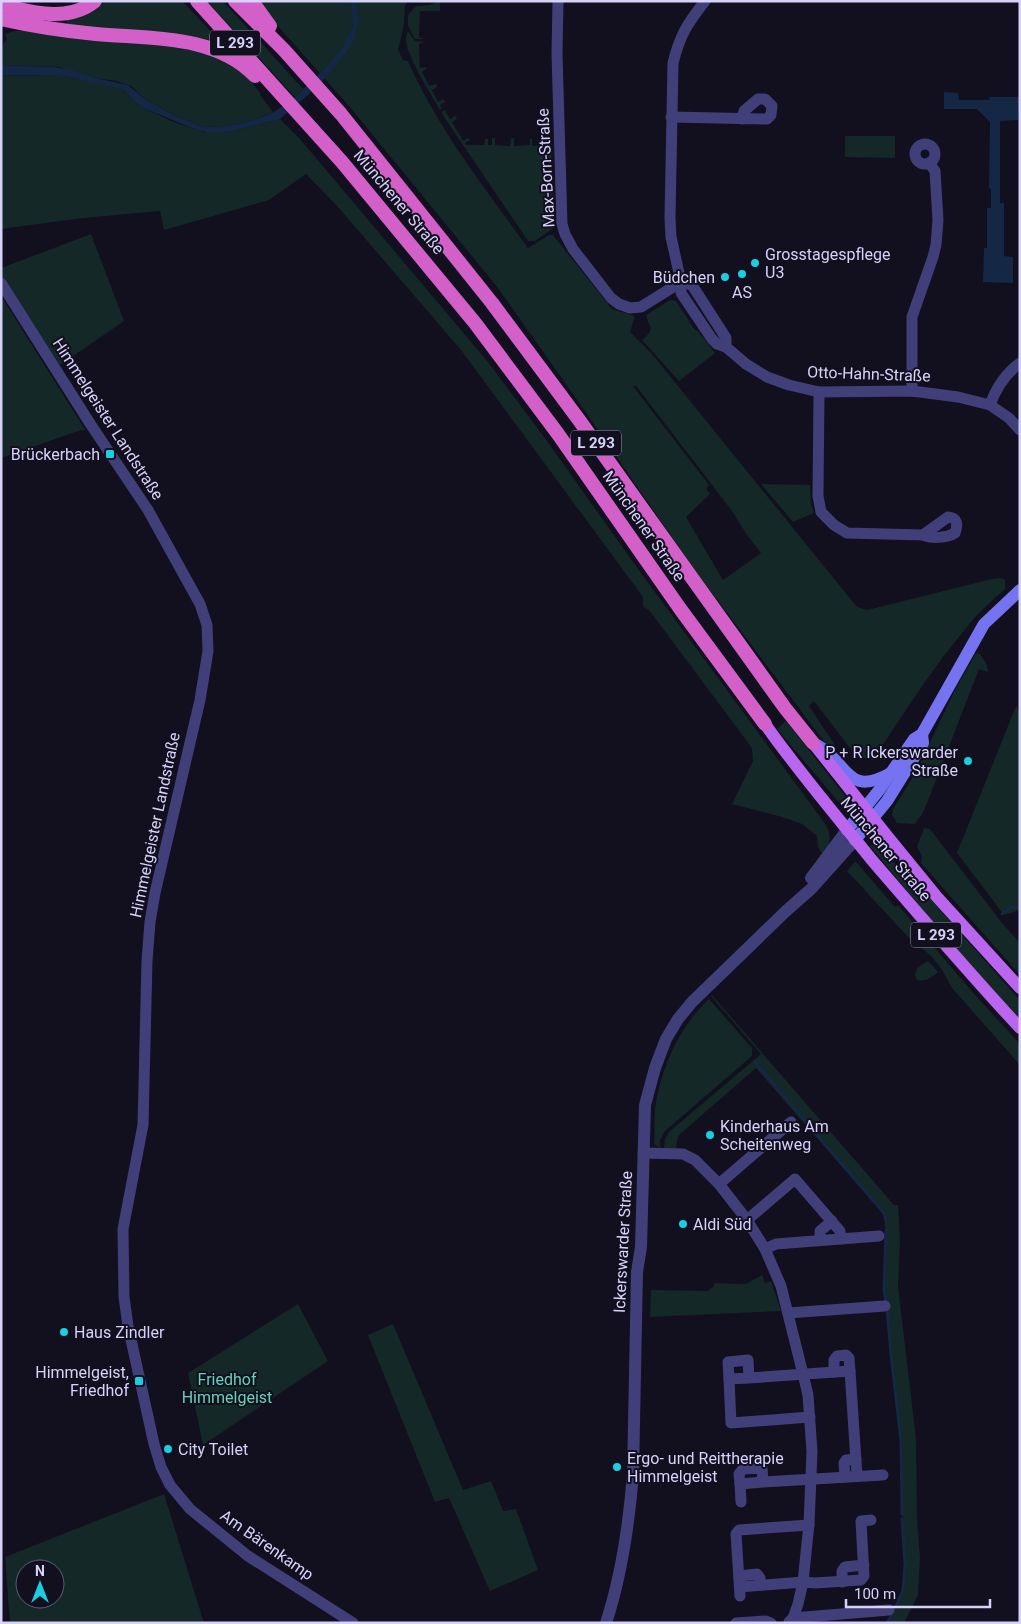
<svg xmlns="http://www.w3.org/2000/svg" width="1021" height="1624" font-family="Roboto,sans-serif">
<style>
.green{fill:#132827;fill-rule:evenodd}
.water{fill:#142744}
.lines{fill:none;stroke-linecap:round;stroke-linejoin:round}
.stream{stroke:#142744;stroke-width:3}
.minor{stroke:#403f79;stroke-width:11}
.tertiary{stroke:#403f79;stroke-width:12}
.secondary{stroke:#7573f0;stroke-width:12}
.primary{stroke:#b965ee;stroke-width:12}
.trunk{stroke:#d360c8;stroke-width:14}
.poi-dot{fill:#19cfdf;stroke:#120f1f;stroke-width:2}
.labels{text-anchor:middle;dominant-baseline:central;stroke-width:4;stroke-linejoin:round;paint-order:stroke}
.shield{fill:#120f1f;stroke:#9b98b8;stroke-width:1}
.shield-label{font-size:15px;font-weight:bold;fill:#d6d2fa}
.street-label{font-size:16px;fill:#d6d2fa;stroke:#120f1f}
.poi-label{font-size:16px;fill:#d6d2fa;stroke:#120f1f;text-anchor:start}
.park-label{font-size:16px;fill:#66d2b5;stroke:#120f1f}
</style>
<rect width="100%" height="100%" fill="#120f1f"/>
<!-- green -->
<g class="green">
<path d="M105,1H182L222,43L197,37L67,25V20C82,18 95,12 105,1Z"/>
<polygon points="207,1 223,1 303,89 295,97"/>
<path d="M261,1H408L405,6L404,24L398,50L403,60L408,61C438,129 485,188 528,248L549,235H553L612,309L635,316L630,332L652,354L857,607L867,610L992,579L1001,578L1005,580V589C994,599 982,609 972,621C935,664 904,713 873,760L856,756L814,701L809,706L835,745L832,752L691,565L587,414L498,288L349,106L276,24ZM633,386H636L732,511L747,535L761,553L723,580L686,517L710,494L706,489L709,485Z"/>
<polygon points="438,1 440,1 440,11 420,11 419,37 425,39 415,39 408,26 408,15 416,6 430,5"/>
<polygon points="14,31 25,31 78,38 189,48 217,55 247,76 261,94 260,95 273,112 257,119 239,124 214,127 201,126 176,116 145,99 131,86 116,81 95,78 59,67 1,65 3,44 7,39 5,34"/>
<path d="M408,31L415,41L425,42L419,44L420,68L426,67V69L422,72L429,86L436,84L437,87L432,90L438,102L444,99L445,102L440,105L442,108L440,110C430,92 410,62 406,42C405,38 407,34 408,31Z"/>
<path d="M1,75L65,76L121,89L124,90L132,100L143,108L174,122L204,132L234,131L280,119L300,139L488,362L547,441L638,569L826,825C832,837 831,844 823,855L818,847L817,836L802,824L782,817L732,804L753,761L752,749L749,744L649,610L643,607V597L461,350L338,207L306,174L269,200L164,230L160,211L83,218L1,229Z"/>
<polygon points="443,110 445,110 450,119 455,116 457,119 452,122 463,141 468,138 470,140 465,143 466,145 484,145 485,139 488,139 488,145 492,145 492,138 495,138 495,145 510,146 511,138 514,138 514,146 530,145 530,139 532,139 532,146 550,145 549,139 551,139 554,227 552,229 535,241 528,241 442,114"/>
<polygon points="845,136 895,136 895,158 845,157"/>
<polygon points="91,234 124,321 60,365 1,276 1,268"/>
<polygon points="1,296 86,431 81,430 1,458"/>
<path d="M670,300L676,301L695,330L698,331L715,353L679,381L642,340C656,329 649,328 646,315Z"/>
<polygon points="761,484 810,485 811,504 814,513 793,522"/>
<polygon points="976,653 980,654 987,665 988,672 979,669 924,811 915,824 897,823 892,815 893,809 916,772 955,690"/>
<polygon points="1016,706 1020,712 1020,910 1004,915 957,853"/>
<polygon points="786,721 849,801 852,809 850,812 843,807 777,729"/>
<polygon points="924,828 930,829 1002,923 1020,943 1020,975 921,863 922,856 917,847"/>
<path d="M876,841L909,880L925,893L1020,1000V1019C968,963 918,905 870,846Z"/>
<polygon points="855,862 857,863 895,907 898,905 975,995 1020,1044 1020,1065 952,988 941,968 931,956 908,937 847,871"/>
<path d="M928,961L938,972C931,978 926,982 917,980L915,975L917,968Z"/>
<polygon points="712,995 894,1205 898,1205 900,1240 898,1287 916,1438 917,1517 920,1558 918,1595 904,1623 886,1623 903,1590 904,1565 900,1441 884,1286 886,1243 884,1215 756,1068 679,1135 677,1141 676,1149 664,1148 665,1139 669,1132 761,1054 711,996"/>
<path d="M709,999L752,1048V1056L665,1131L660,1140V1148L654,1144C655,1133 654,1121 655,1109C661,1068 678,1028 709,999Z"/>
<polygon points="762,1275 765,1283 771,1281 781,1311 650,1317 651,1290 708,1291 714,1286 714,1283 746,1284"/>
<polygon points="298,1304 328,1361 203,1445 188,1373"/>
<polygon points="393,1324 463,1490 491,1481 503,1511 516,1509 538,1570 490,1591 449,1498 435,1502 368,1335"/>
<path d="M164,1494L204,1623H10L5,1557ZM25,1569H55V1599H25Z"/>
</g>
<!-- water -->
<g class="water">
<polygon points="351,1 356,1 359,20 355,37 349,49 331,72 308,95 280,119 234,131 211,133 197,130 143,108 132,100 124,90 116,88 96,84 65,76 1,75 1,65 54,67 73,70 95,78 128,85 145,99 176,116 201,126 214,127 239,124 257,119 274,112 295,97 324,69 342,48 353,26"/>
<polygon points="944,92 958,93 959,100 989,100 990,97 1019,97 1018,120 1000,121 1000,203 1004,203 1004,256 1013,257 1013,283 983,282 984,248 987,248 987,208 991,208 991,189 989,188 990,122 977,109 944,109"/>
</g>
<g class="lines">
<!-- stream -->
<g class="stream">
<polyline points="1002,914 1012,907 1020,908"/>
<polyline points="755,1062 871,1198 884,1213 886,1220"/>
<polyline points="886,1303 884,1289 886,1231"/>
<polyline points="887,1310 891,1354 901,1441 902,1514"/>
<polyline points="895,1608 903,1590 905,1564 902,1519"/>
<polyline points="887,1623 891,1616"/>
</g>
<!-- minor -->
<g class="minor">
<polyline points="558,1 557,54 562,224 565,234 573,249 611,298 619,304 630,308 641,307 681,282"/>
<path d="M705,1C687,24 680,35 673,63L670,218L671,237L681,282V293L712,339L717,344L726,347L746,364L767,377L789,385L819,392L912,391L958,397L990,405L1009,418L1020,430"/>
<polyline points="671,117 764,119 767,119 771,115 772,106 765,99 758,99 744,111 742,119"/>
<circle cx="925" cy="154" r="10"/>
<polyline points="681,282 692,285 726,338 726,347"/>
<polyline points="1,283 91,425 148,510 200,604 207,625 208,651 200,700 155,893 150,922 147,961 143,1125 123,1229 124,1297 128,1326 154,1444 161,1467 170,1485 190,1509 248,1556 353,1623"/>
<polyline points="912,391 912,317 933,257 936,245 938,220 935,171 929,163"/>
<path d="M819,392L818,496L821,512L834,525L847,533L923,535C931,539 947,538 955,533C958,525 958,518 948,517L923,535"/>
<path d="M990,405C996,388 1005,374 1020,363"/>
<polyline points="643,1153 683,1154 695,1160 719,1184 747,1220 765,1249 781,1286 803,1374 808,1395 812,1452 809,1524 803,1582 798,1604 793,1618 789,1622"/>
<polyline points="719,1184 791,1122"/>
<polyline points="747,1220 795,1179 840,1231 841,1239"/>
<polyline points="820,1240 820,1231 832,1221"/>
<polyline points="765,1249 776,1244 879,1236"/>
<polyline points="788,1313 885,1306"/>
<polyline points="834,1372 834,1360 837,1356 846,1355 849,1358 850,1371"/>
<polyline points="749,1378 729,1379 728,1362 748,1360 749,1378 850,1371 857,1476"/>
<polyline points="729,1379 731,1423 810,1417"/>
<polyline points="845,1477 844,1463 846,1460 856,1459"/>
<polyline points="763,1482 740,1484 739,1474 743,1469 762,1468 763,1482 883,1475"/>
<polyline points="740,1484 741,1502"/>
<polyline points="739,1576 757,1574 760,1578 761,1585"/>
<polyline points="842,1582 842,1571 845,1567 864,1565"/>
<polyline points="740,1587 803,1582 815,1583 861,1580 864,1576 861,1521 871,1520"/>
<polyline points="740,1596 736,1534 739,1530 809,1525"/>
<polyline points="793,1618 889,1610"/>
<polyline points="736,1623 766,1621 771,1623"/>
</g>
<!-- tertiary -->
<g class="tertiary">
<polyline points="811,878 847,830"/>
<path d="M606,1623C622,1574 629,1524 633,1474L637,1272L641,1247L645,1105L655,1068L666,1039L678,1019L692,1002L785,912L811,889L855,840"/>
</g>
<!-- secondary -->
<g class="secondary">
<path d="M817,745C849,763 846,798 891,773"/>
<polyline points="847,830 880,789 914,739 922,734 984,624 1020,590"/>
<polyline points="855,840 887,801 923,743 922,734"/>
</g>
<!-- primary -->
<g class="primary">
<path d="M765,724C798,771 835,814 871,859C920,916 969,973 1020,1028"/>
<polyline points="813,743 888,837 937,897 1020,988"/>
</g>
<!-- trunk -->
<g class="trunk">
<polyline points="197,1 342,162 475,323 558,434 681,610 765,724"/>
<polyline points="235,1 284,50 341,114 492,303 579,420 785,708 813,743"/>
<polyline points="252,1 270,26"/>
<path d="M1,5C32,12 68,23 95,1"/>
<path d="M1,19C32,26 64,31 96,34C149,39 215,34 255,76"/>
</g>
</g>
<!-- markers -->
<g class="poi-dot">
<circle cx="755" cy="263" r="5"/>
<circle cx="742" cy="274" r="5"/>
<circle cx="725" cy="277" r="5"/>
<rect x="105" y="449" width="10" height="10" rx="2.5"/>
<circle cx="968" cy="761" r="5"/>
<circle cx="710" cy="1135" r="5"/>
<circle cx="683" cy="1224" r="5"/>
<circle cx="64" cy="1332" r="5"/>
<rect x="134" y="1376" width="10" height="10" rx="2.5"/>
<circle cx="168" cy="1449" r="5"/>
<circle cx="617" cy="1467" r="5"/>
</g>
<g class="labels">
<!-- shield labels -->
<g class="shield">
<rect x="210" y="30.5" width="50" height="25" rx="4"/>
<rect x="571" y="430.5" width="50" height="25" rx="4"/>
<rect x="911" y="922.5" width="50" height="25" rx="4"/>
</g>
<g class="shield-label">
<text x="235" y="43">L 293</text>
<text x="596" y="443">L 293</text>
<text x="936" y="935">L 293</text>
</g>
<!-- street labels -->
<g class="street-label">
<text transform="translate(546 168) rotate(-93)">Max-Born-Straße</text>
<text transform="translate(399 202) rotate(50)">Münchener Straße</text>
<text transform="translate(869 374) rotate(2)">Otto-Hahn-Straße</text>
<text transform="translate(108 419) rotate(57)">Himmelgeister Landstraße</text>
<text transform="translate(644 526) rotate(55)">Münchener Straße</text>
<text transform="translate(155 825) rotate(-78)">Himmelgeister Landstraße</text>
<text transform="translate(886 849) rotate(50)">Münchener Straße</text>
<text transform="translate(623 1242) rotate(-87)">Ickerswarder Straße</text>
<text transform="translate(267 1545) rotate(35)">Am Bärenkamp</text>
</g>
<!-- poi labels -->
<g class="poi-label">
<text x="765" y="254">Grosstagespflege<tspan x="765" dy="18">U3</tspan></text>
<text x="715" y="277" text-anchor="end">Büdchen</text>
<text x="742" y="292" text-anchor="middle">AS</text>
<text x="100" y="454" text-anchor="end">Brückerbach</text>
<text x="958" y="752" text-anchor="end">P + R Ickerswarder<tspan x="958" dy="18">Straße</tspan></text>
<text x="720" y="1126">Kinderhaus Am<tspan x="720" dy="18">Scheitenweg</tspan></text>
<text x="693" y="1224">Aldi Süd</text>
<text x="74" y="1332">Haus Zindler</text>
<text x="129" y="1372" text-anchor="end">Himmelgeist,<tspan x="129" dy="18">Friedhof</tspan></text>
<text x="178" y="1449">City Toilet</text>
<text x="627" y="1458">Ergo- und Reittherapie<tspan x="627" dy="18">Himmelgeist</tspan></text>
</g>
<!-- park labels -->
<g class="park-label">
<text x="227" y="1379">Friedhof<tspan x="227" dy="18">Himmelgeist</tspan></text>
</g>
</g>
<!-- border -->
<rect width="1021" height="1624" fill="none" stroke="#d6d2fa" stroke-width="5"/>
<!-- north arrow -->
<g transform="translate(40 1584)"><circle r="24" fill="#120f1f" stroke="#605d77"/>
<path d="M0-4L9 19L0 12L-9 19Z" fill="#19cfdf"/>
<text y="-8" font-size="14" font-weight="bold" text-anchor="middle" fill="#d6d2fa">N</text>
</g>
<!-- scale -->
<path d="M846 1599v8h144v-8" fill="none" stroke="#d6d2fa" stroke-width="2.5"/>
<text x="854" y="1599" font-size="15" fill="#d6d2fa" stroke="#120f1f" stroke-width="4" paint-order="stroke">100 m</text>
</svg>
